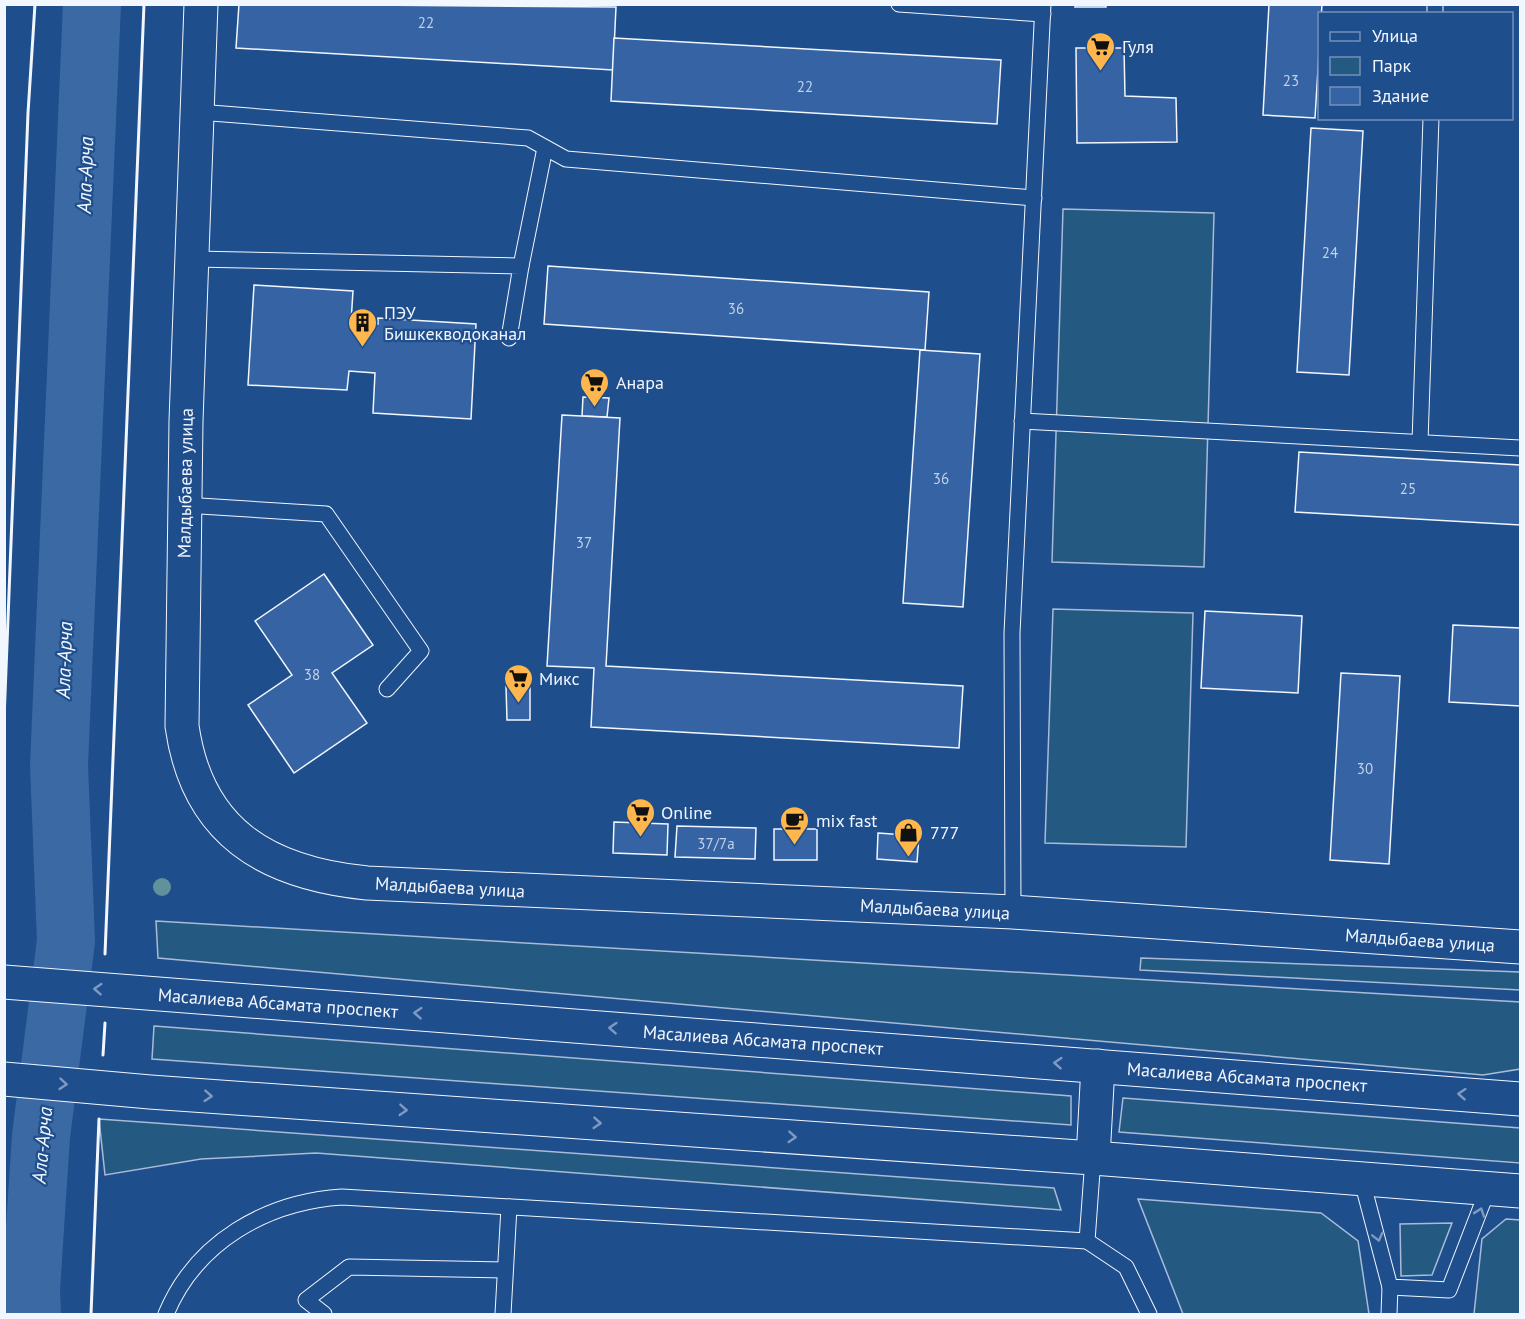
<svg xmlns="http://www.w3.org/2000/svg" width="1525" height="1319" font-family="'PT Sans',sans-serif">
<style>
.green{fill:#245a82;stroke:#a8bbd7;stroke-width:1.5}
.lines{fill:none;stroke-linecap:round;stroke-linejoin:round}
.river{stroke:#3b69a3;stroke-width:58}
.building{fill:#3563a3;stroke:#f2f6ff;stroke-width:1.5}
.lane-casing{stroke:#f2f6ff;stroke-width:17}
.secondary-casing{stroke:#f2f6ff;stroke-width:35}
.primary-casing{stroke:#f2f6ff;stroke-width:35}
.lane{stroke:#1f4e8c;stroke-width:15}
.secondary{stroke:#1f4e8c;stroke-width:33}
.primary{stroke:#1f4e8c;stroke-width:33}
.wall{stroke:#f2f6ff;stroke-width:3}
.tree{fill:#61919a}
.oneway{stroke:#7e9ac0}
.labels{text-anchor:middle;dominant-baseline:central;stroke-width:4.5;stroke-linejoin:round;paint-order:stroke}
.number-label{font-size:15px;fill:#c3d1e8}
.poi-label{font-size:18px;fill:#f2f6ff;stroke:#1f4e8c;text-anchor:start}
.street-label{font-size:18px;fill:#f2f6ff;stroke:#1f4e8c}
.water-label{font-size:20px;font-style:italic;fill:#f2f6ff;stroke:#1f4e8c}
</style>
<rect width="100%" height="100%" fill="#1f4e8c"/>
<!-- green -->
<g class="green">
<polygon points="1063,209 1214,213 1204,567 1052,562"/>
<polygon points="1053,609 1193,613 1186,847 1045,843"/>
<polygon points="156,921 1520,1002 1520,1069 1483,1075 158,958"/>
<polygon points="1141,958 1520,972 1520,990 1140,970"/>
<polygon points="154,1026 1071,1096 1071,1125 152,1059"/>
<polygon points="1123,1098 1520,1128 1520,1163 1119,1132"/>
<polygon points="99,1119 1054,1188 1061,1210 316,1153 201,1159 105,1175"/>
<polygon points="1138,1199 1321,1213 1358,1241 1369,1314 1183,1314"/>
<polygon points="1506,1219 1520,1220 1520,1314 1474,1314 1482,1239"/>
<polygon points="1452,1223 1432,1275 1401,1276 1400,1224"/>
</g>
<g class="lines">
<!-- river -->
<polyline class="river" points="32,1314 31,1290 41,1136 66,941 59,765 92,4"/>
</g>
<!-- building -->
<g class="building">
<polygon points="239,4 616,7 613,70 236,48"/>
<polygon points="1076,4 1106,4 1106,7 1075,7"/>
<polygon points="1269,4 1322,4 1315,118 1263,115"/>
<polygon points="614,38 1001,60 997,124 611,101"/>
<polygon points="1076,48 1124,48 1125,96 1176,98 1177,142 1077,143"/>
<polygon points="1311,128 1363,131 1349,375 1297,372"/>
<polygon points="548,266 929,292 925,350 544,324"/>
<polygon points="254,285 353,291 351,322 378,324 378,318 476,324 471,419 373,413 375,373 349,371 347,390 248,385"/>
<polygon points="920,350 980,354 963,607 903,603"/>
<polygon points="583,397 609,398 607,417 582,416"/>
<polygon points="562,415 620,418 606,666 963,686 959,748 591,727 594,668 547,666"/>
<polygon points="1299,452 1520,465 1520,525 1295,512"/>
<polygon points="324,574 373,645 332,673 367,723 294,773 248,705 292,675 255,621"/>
<polygon points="1205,611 1302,616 1298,693 1201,688"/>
<polygon points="1453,625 1520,628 1520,706 1449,702"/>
<polygon points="1341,673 1400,676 1389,864 1330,860"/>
<polygon points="506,686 530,686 530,720 507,720"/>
<polygon points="614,822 668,824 667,855 613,853"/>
<polygon points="677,826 756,828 755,859 675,857"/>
<rect x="774" y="829" width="43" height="31"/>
<polygon points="878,833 919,836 917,862 877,859"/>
</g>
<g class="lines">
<defs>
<g id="lane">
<polyline points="899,4 1043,14"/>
<polyline points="1435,14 1435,4"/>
<polyline points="198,112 528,138 566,159 1034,198"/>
<polyline points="194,259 521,266 509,338"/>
<polyline points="521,266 545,148"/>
<polyline points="1022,421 1520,448"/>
<polyline points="1420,442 1431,118"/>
<polyline points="184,505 326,514 421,651 387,689"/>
<polyline points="1013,912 1012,633 1043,4"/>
<polyline points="1093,1158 1087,1241 1126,1267 1149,1314"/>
<polyline points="1362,1181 1390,1287 1449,1290 1488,1189"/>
<path d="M166,1314C196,1242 266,1202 342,1197L1087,1241"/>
<polyline points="324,1314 306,1300 349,1267 505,1270"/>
<polyline points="503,1314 509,1207"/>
<polyline points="1389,1314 1390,1287"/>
</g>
<path id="secondary" d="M201,4L186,421L182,726C197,832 266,873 367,883L1013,912L1520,947"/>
<g id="primary">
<polyline points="4,982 1520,1099"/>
<polyline points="4,1079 150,1092 1093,1158 1520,1191"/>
<polyline points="1093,1158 1098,1066"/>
</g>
</defs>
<!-- lane casing -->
<use href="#lane" class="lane-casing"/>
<!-- secondary casing -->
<use href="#secondary" class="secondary-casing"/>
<!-- primary casing -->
<use href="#primary" class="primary-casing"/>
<!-- lane -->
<use href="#lane" class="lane"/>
<!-- secondary -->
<use href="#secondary" class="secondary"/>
<!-- primary -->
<use href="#primary" class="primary"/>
<!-- wall -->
<g class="wall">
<polyline points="4,720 28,113 35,4"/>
<polyline points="105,954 144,4"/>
<polyline points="103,1055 105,1023"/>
<polyline points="91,1314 99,1119"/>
</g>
</g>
<!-- trees -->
<circle class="tree" cx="162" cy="887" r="9"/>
<!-- one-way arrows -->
<defs><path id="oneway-chevron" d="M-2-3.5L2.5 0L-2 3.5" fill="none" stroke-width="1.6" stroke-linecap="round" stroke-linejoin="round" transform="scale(1.5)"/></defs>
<g class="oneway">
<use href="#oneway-chevron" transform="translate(98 989) rotate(-176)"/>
<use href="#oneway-chevron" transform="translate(418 1013) rotate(-176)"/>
<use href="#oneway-chevron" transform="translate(613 1028) rotate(-176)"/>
<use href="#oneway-chevron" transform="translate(1058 1063) rotate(-176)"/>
<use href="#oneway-chevron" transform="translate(63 1084) rotate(5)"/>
<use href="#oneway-chevron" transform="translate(1462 1094) rotate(-176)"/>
<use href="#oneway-chevron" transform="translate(208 1096) rotate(4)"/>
<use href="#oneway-chevron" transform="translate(403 1110) rotate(4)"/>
<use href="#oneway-chevron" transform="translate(597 1123) rotate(4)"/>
<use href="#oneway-chevron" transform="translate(792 1137) rotate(4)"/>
<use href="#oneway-chevron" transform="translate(1480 1212) rotate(-71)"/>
<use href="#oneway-chevron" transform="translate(1378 1237) rotate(76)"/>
</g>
<!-- icons -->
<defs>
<symbol id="supermarket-pin" viewBox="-11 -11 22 30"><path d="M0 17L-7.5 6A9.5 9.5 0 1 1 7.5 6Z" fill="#ffb74d" stroke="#1f4e8c"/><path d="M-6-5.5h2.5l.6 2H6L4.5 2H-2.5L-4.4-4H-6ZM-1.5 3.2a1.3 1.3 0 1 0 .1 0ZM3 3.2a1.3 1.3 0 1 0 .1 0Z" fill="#111"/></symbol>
<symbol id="building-pin" viewBox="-11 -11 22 30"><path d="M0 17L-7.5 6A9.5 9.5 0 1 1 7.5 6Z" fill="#ffb74d" stroke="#1f4e8c"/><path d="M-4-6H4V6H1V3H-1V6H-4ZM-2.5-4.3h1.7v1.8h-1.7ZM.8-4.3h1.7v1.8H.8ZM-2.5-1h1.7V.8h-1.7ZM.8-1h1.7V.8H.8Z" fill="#111"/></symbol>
<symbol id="cafe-pin" viewBox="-11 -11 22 30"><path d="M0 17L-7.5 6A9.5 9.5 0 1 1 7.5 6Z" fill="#ffb74d" stroke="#1f4e8c"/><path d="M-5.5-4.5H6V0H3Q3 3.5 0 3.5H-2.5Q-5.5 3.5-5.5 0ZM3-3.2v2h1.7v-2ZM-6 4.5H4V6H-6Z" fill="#111"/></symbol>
<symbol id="shop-pin" viewBox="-11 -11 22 30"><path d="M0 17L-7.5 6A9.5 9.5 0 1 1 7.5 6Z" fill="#ffb74d" stroke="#1f4e8c"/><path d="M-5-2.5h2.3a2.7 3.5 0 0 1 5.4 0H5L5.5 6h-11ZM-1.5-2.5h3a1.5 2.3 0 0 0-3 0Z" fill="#111"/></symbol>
</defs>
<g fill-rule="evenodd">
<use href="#supermarket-pin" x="1084" y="30" width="33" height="45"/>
<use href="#building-pin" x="346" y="306" width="33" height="45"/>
<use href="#supermarket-pin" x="578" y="366" width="33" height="45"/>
<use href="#supermarket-pin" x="502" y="662" width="33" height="45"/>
<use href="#supermarket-pin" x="624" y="796" width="33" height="45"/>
<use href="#cafe-pin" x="778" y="804" width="33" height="45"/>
<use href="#shop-pin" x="892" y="816" width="33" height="45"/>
</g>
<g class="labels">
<!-- number labels -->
<g class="number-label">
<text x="426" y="22">22</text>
<text x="1291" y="80">23</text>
<text x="805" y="86">22</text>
<text x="1330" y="252">24</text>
<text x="736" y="308">36</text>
<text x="941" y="478">36</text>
<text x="1408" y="488">25</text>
<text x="584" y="542">37</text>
<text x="312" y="674">38</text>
<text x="1365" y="768">30</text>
<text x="716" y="843">37/7а</text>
</g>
<!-- poi labels -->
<g class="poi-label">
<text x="1122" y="46">Гуля</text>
<text x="384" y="312">ПЭУ<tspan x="384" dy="21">Бишкекводоканал</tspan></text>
<text x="616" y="382">Анара</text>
<text x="539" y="678">Микс</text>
<text x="661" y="812">Online</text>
<text x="816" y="820">mix fast</text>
<text x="930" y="832">777</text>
</g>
<!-- street labels -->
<g class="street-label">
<text transform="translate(185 483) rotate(-89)">Малдыбаева улица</text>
<text transform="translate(450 887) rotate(3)">Малдыбаева улица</text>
<text transform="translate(935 909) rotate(3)">Малдыбаева улица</text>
<text transform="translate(1420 940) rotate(4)">Малдыбаева улица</text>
<text transform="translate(278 1003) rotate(4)">Масалиева Абсамата проспект</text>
<text transform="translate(763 1040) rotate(4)">Масалиева Абсамата проспект</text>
<text transform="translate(1247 1077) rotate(4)">Масалиева Абсамата проспект</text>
</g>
<!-- water labels -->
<g class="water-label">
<text transform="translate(85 175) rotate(-88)">Ала-Арча</text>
<text transform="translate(64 660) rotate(-88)">Ала-Арча</text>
<text transform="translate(42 1145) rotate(-85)">Ала-Арча</text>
</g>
</g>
<!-- border -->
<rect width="1525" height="1319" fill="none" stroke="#f2f6ff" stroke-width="12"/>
<!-- legend -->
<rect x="1318" y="12" width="195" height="108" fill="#1f4e8c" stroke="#7391ba" stroke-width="1.5"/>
<rect x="1330" y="32" width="30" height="9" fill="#1f4e8c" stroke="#7391ba" stroke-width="1.5"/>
<text x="1372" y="42" font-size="18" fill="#f2f6ff">Улица</text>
<rect x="1330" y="57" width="30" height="18" fill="#245a82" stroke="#7391ba" stroke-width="1.5"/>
<text x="1372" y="72" font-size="18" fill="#f2f6ff">Парк</text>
<rect x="1330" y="87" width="30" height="18" fill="#3563a3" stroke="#7391ba" stroke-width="1.5"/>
<text x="1372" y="102" font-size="18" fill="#f2f6ff">Здание</text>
</svg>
